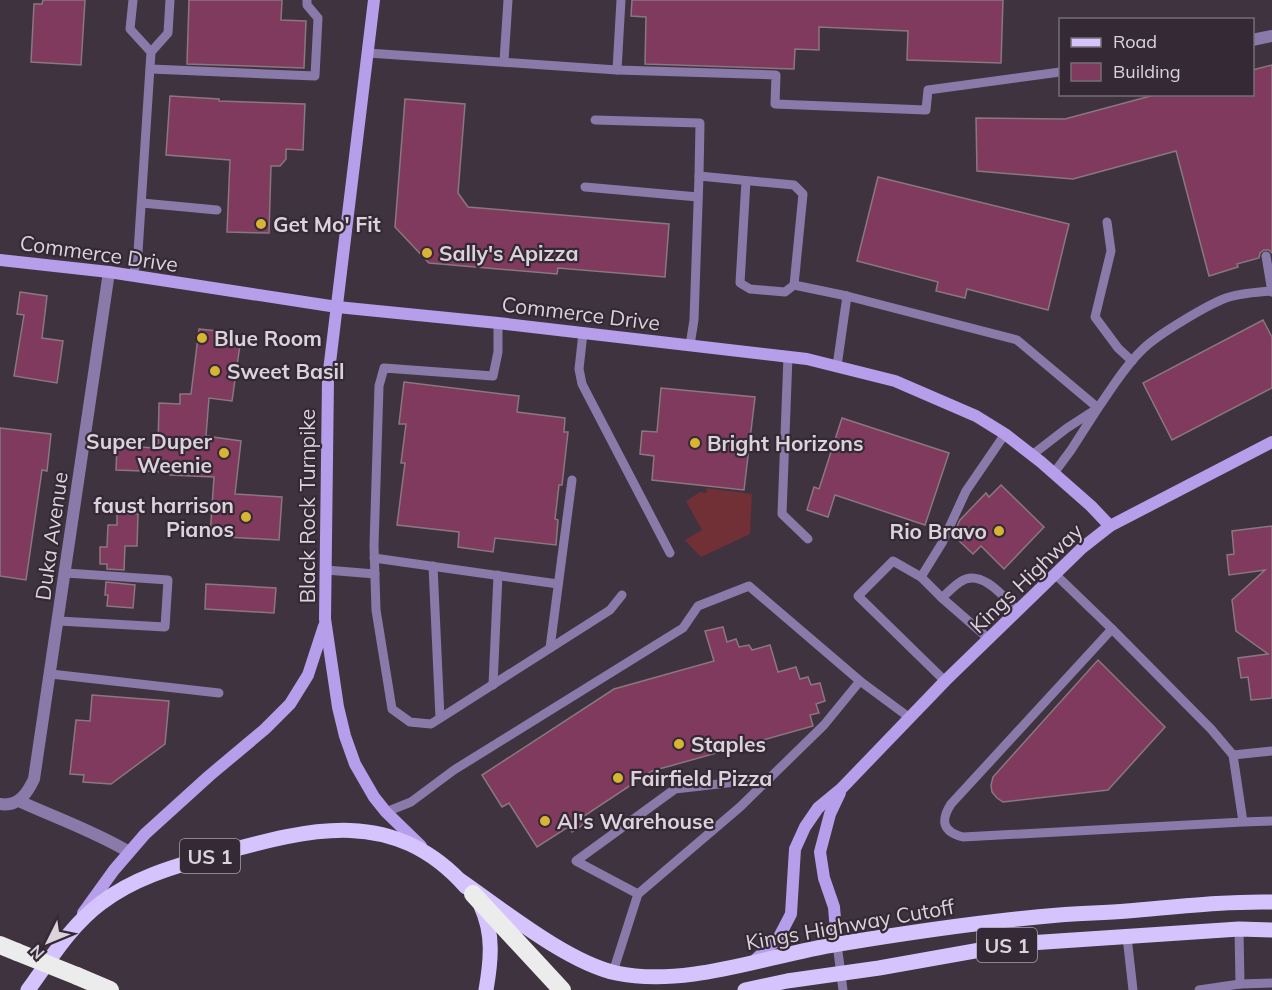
<svg xmlns="http://www.w3.org/2000/svg" width="1272" height="990" font-family="Mulish,sans-serif">
<style>
.green{fill:#712f36}
.building{fill:#7f3a5d;stroke:#8a777f;stroke-width:1.5}
.lines{fill:none;stroke-linecap:round;stroke-linejoin:round}
.lane{stroke:#897aaa;stroke-width:9}
.street{stroke:#897aaa;stroke-width:12}
.secondary{stroke:#b79eea;stroke-width:12}
.primary{stroke:#d5c3fe;stroke-width:15}
.highway{stroke:#ececec;stroke-width:18}
.highway-bridge{stroke:#ececec;stroke-width:18}
.poi-dot{fill:#d7b434;stroke:#352935;stroke-width:2}
.labels{text-anchor:middle;dominant-baseline:central;stroke-width:4.5;stroke-linejoin:round;paint-order:stroke}
.shield{fill:#352935;stroke:#a9a0a9;stroke-width:1.5}
.shield-label{font-size:20px;font-weight:bold;fill:#dbd3db}
.poi-label{font-size:21px;font-weight:bold;fill:#dbd3db;stroke:#352935;text-anchor:start}
.street-label{font-size:21px;fill:#dbd3db;stroke:#352935}
</style>
<rect width="100%" height="100%" fill="#3f3340"/>
<!-- green -->
<polygon class="green" points="706,488 752,494 750,534 701,557 685,540 702,530 686,501 700,492 707,493"/>
<!-- building -->
<g class="building">
<polygon points="43,0 85,0 81,65 31,62 34,4 42,4"/>
<polygon points="189,0 282,0 281,20 306,21 304,68 187,64"/>
<polygon points="632,0 1003,0 1001,63 907,60 908,31 819,27 819,50 795,49 794,69 645,64 646,17 631,16"/>
<polygon points="1272,65 1272,253 1269,250 1264,250 1260,253 1259,258 1237,264 1238,267 1209,276 1176,151 1073,179 977,171 976,118 1065,119 1158,94 1252,94 1252,70"/>
<polygon points="170,96 219,99 219,101 305,104 303,150 286,149 286,159 280,166 271,166 269,233 227,232 230,160 166,155"/>
<polygon points="405,99 465,104 458,193 468,207 669,224 665,277 558,268 557,274 429,263 395,227"/>
<polygon points="878,177 1069,224 1048,310 967,289 965,298 936,291 938,282 857,261"/>
<polygon points="20,292 47,296 42,338 63,341 57,383 14,376 24,315 17,314"/>
<polygon points="1263,320 1272,337 1272,388 1172,440 1143,383"/>
<polygon points="199,329 217,331 217,335 241,338 232,401 209,398 206,436 241,441 235,494 282,497 279,540 210,536 214,477 170,475 170,472 116,470 117,446 158,448 159,403 180,404 180,394 191,394"/>
<polygon points="404,382 519,396 517,412 565,418 564,432 568,432 562,485 559,485 555,519 558,520 556,545 495,538 493,552 458,547 459,532 397,525 405,463 401,463 406,424 399,424"/>
<polygon points="661,388 755,397 744,490 652,480 654,456 640,454 642,431 657,432"/>
<polygon points="842,418 949,453 925,525 835,495 828,517 807,510 814,487 819,489"/>
<polygon points="0,428 51,434 47,471 42,470 26,580 0,576"/>
<polygon points="1001,485 1044,527 1004,569 981,546 973,554 953,535 960,520 986,493 989,497"/>
<polygon points="117,513 138,514 137,546 125,546 124,570 107,569 107,564 100,564 100,547 107,547 108,525 117,525"/>
<polygon points="1272,526 1272,698 1251,700 1248,677 1241,678 1238,658 1268,654 1236,631 1232,600 1265,570 1229,575 1227,555 1234,554 1232,531"/>
<polygon points="106,582 135,585 133,608 107,606 108,595 105,595"/>
<polygon points="206,584 276,588 274,613 205,609"/>
<polygon points="723,627 727,642 736,639 739,647 749,645 752,650 770,645 778,672 796,667 800,679 808,677 811,685 820,683 825,701 816,704 819,713 810,715 813,726 652,771 581,818 584,824 572,832 568,827 537,847 509,803 502,807 482,775 614,689 714,661 705,631"/>
<polygon points="1098,660 1165,727 1108,790 1003,802 997,798 992,792 991,785 993,777"/>
<polygon points="92,695 169,701 165,744 111,784 83,782 84,775 70,774 76,720 90,721"/>
</g>
<g class="lines">
<!-- lane -->
<g class="lane">
<polyline points="133,0 130,29 151,52 138,252 133,276"/>
<polyline points="151,52 168,33 170,0"/>
<polyline points="368,53 617,70 776,75 775,104 926,110 928,90 1060,72"/>
<polyline points="504,61 508,0"/>
<polyline points="151,69 315,76 318,18 307,5 307,0"/>
<polyline points="617,70 621,0"/>
<polyline points="595,120 700,123 699,176"/>
<polyline points="585,187 698,197"/>
<polyline points="142,203 217,210"/>
<polyline points="1107,222 1111,251 1095,317 1118,348 1132,361"/>
<polyline points="1266,256 1272,292"/>
<polyline points="794,285 847,296"/>
<polyline points="498,323 498,352 493,376 384,368 379,386 374,546 376,610 392,709 410,722 431,724 610,610 622,595"/>
<polyline points="583,333 579,369 582,384 670,553"/>
<polyline points="690,345 694,320 699,176 794,185 803,194 794,285 785,292 750,289 740,283 746,181"/>
<polyline points="788,356 782,514 808,539"/>
<path d="M837,366L847,296L1017,340L1098,408C1112,388 1125,366 1143,349C1157,335 1207,305 1226,298C1241,293 1256,292 1272,291"/>
<polyline points="1032,455 1067,428 1098,408 1071,450 1054,473"/>
<polyline points="374,558 558,584"/>
<polyline points="433,566 440,718"/>
<polyline points="326,570 375,574"/>
<polyline points="1055,574 1112,629"/>
<polyline points="921,577 942,543 966,491 1005,434"/>
<polyline points="942,598 921,577 893,561 858,596 945,681"/>
<polyline points="59,621 165,627 168,580 66,573"/>
<path d="M989,639L942,598C948,592 954,586 960,582C981,567 1005,598 1018,611"/>
<polyline points="550,648 572,480"/>
<polyline points="51,674 219,693"/>
<polyline points="860,681 910,718"/>
<polyline points="493,685 498,575"/>
<polyline points="1233,755 1272,751"/>
<polyline points="386,812 411,802 454,770 683,628 698,606 749,586 860,681 824,725 740,807 638,894 613,972"/>
<path d="M1243,822L1233,755L1211,729L1112,629L951,804C940,821 943,832 963,837L1243,822L1272,821"/>
<polyline points="638,894 576,861 675,789 770,778"/>
<polyline points="1239,929 1240,984"/>
<polyline points="1127,937 1133,990"/>
<polyline points="837,944 843,990"/>
<polyline points="1199,990 1240,984 1272,983"/>
</g>
<!-- street -->
<g class="street">
<polyline points="1252,40 1272,36"/>
<path d="M19,801C56,818 94,831 129,852"/>
<path d="M0,804C18,807 27,794 34,779L109,272"/>
</g>
<!-- secondary -->
<g class="secondary">
<polyline points="374,0 328,379 325,619 338,707 345,736 355,764 374,797 386,812 421,846"/>
<polyline points="0,260 109,272 337,307 498,323 807,359 895,381 976,416 1005,434 1041,462 1091,506 1110,526"/>
<polyline points="83,913 114,870 145,834 209,776 265,729 290,704 308,675 324,626"/>
<polyline points="837,944 834,907 824,878 820,852 830,814 840,793"/>
<polyline points="754,961 778,939 791,914 795,849 805,827 818,808 841,789 945,681 1082,548 1110,526 1272,442"/>
</g>
<!-- primary -->
<g class="primary">
<path d="M461,881C503,910 567,962 616,973C688,988 768,955 839,944C912,932 986,921 1059,915C1082,913 1105,913 1127,911C1176,907 1224,901 1272,902"/>
<path d="M481,906C494,934 491,961 486,990"/>
<path d="M28,990C50,960 70,926 101,903C135,877 176,866 217,854C309,829 393,805 466,887"/>
<polyline points="745,990 787,981 879,968 1014,944 1239,929 1272,930"/>
</g>
<!-- highway -->
<g class="highway">
<polyline points="473,894 562,990"/>
<polyline points="0,945 17,952"/>
<polyline points="77,976 110,990"/>
</g>
<!-- highway-bridge -->
<polyline class="highway-bridge" points="17,952 77,976"/>
</g>
<!-- markers -->
<g class="poi-dot">
<circle cx="261" cy="224" r="6"/>
<circle cx="427" cy="253" r="6"/>
<circle cx="202" cy="338" r="6"/>
<circle cx="215" cy="371" r="6"/>
<circle cx="695" cy="443" r="6"/>
<circle cx="224" cy="453" r="6"/>
<circle cx="246" cy="517" r="6"/>
<circle cx="999" cy="531" r="6"/>
<circle cx="679" cy="744" r="6"/>
<circle cx="618" cy="778" r="6"/>
<circle cx="545" cy="821" r="6"/>
</g>
<g class="labels">
<!-- shield labels -->
<g class="shield">
<rect x="180" y="839" width="60" height="34" rx="4.5"/>
<rect x="977" y="928" width="60" height="34" rx="4.5"/>
</g>
<g class="shield-label">
<text x="210" y="856">US 1</text>
<text x="1007" y="945">US 1</text>
</g>
<!-- poi labels -->
<g class="poi-label">
<text x="273" y="224">Get Mo' Fit</text>
<text x="439" y="253">Sally's Apizza</text>
<text x="214" y="338">Blue Room</text>
<text x="227" y="371">Sweet Basil</text>
<text x="212" y="441" text-anchor="end">Super Duper<tspan x="212" dy="24">Weenie</tspan></text>
<text x="707" y="443">Bright Horizons</text>
<text x="234" y="505" text-anchor="end">faust harrison<tspan x="234" dy="24">Pianos</tspan></text>
<text x="987" y="531" text-anchor="end">Rio Bravo</text>
<text x="691" y="744">Staples</text>
<text x="630" y="778">Fairfield Pizza</text>
<text x="557" y="821">Al's Warehouse</text>
</g>
<!-- street labels -->
<g class="street-label">
<text transform="translate(99 253) rotate(8)">Commerce Drive</text>
<text transform="translate(581 313) rotate(7)">Commerce Drive</text>
<text transform="translate(307 506) rotate(-90)">Black Rock Turnpike</text>
<text transform="translate(51 536) rotate(-82)">Duka Avenue</text>
<text transform="translate(1026 578) rotate(-44)">Kings Highway</text>
<text transform="translate(850 924) rotate(-10)">Kings Highway Cutoff</text>
</g>
</g>
<!-- legend -->
<rect x="1059" y="18" width="195" height="78" fill="#352935" stroke="#776d77" stroke-width="1.5"/>
<rect x="1071" y="38" width="30" height="9" fill="#d5c3fe" stroke="#776d77" stroke-width="1.5"/>
<text x="1113" y="48" font-size="18" fill="#dbd3db">Road</text>
<rect x="1071" y="63" width="30" height="18" fill="#7f3a5d" stroke="#776d77" stroke-width="1.5"/>
<text x="1113" y="78" font-size="18" fill="#dbd3db">Building</text>
<!-- north arrow -->
<g transform="translate(48 942) rotate(227)" stroke="#352935" stroke-width="4.5" paint-order="stroke">
<path d="M0-4.5L10 22L0 15L-10 22Z" fill="#dbd3db"/>
<text y="-9" font-size="16" font-weight="bold" text-anchor="middle" fill="#dbd3db">N</text>
</g>
</svg>
